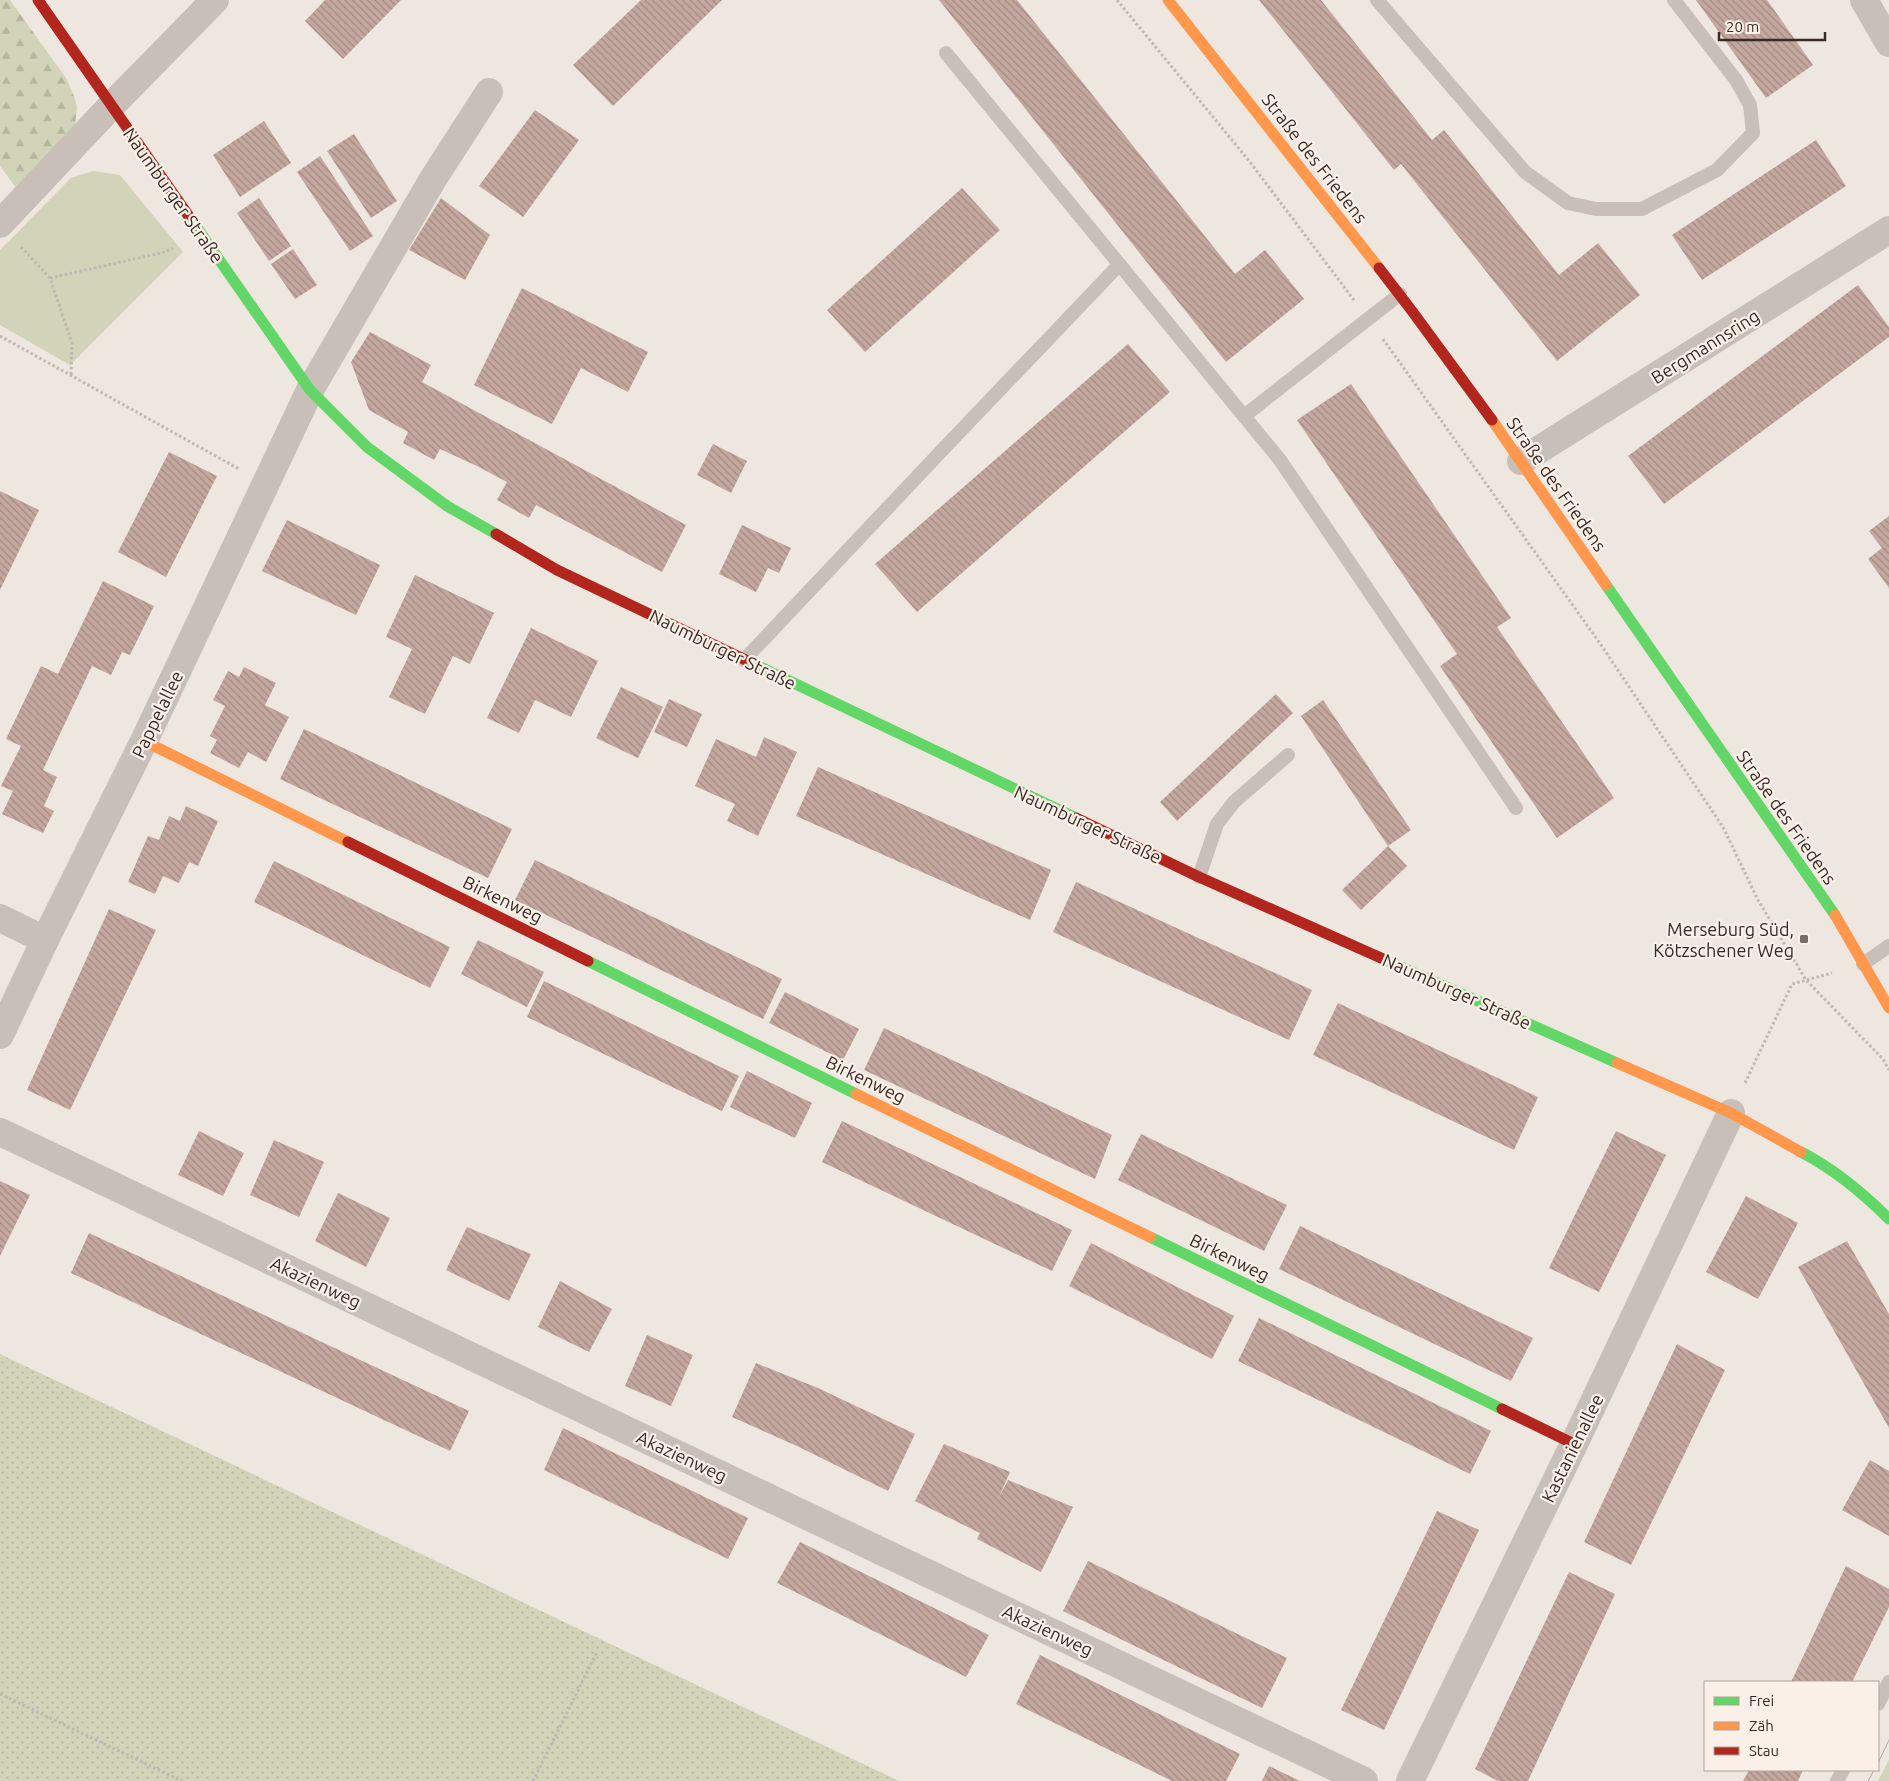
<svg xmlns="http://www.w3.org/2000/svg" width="1889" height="1781" font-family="Ubuntu,sans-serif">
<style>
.green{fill:#d1d4b8}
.forest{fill:url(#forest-firs)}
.garden{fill:url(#garden-dots)}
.building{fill:url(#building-back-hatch)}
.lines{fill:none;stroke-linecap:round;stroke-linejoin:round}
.path{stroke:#c0b7b2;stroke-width:3;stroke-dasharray:2.5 2.5;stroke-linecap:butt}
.lane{stroke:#c8bfb9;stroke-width:14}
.street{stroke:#c8bfb9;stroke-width:28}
.fast{stroke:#63d668;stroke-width:11}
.slow{stroke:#ff974d;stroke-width:11}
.jam{stroke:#b3261e;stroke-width:11}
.tram{stroke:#afa8a4;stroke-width:1}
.poi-dot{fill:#786d68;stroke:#fbf0e7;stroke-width:2}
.labels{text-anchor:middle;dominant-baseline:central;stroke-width:4.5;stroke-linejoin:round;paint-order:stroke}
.street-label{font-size:18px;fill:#382b27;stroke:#fbf0e7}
.poi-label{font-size:18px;fill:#382b27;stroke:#fbf0e7;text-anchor:end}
</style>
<defs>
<pattern id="forest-firs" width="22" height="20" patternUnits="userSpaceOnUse" patternTransform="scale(1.25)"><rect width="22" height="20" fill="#d1d4b8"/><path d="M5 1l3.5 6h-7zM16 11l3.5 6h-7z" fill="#b4b69e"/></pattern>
<pattern id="garden-dots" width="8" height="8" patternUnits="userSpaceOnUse" patternTransform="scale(1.25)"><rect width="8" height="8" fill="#d1d4b8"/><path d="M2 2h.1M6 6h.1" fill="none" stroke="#b4b69e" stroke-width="1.8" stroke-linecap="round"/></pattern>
<pattern id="building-back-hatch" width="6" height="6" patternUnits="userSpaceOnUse" patternTransform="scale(1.25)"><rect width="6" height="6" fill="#c4a8a0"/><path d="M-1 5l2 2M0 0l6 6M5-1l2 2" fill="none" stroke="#a08982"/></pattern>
</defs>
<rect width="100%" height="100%" fill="#eee7e0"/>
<!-- green -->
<g class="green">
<polygon points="93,171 120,175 183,252 70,365 0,325 0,250 71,178"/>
<polygon points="1889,1760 1889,1781 1878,1781"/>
</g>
<!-- forest -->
<polygon class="forest" points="0,0 10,0 66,78 74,96 77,107 75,127 16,188 0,166"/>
<!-- garden -->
<polygon class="garden" points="0,1354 899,1781 0,1781"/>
<!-- building -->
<g class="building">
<polygon points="325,0 401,0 343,59 305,21"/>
<polygon points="641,0 722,0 613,106 573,65"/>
<polygon points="939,0 1017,0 1235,274 1265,250 1304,299 1226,362"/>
<polygon points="1259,0 1321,0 1432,140 1444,130 1559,275 1598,243 1640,295 1557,361 1401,164 1394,170"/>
<polygon points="1696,0 1767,0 1813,65 1766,98"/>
<polygon points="535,110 579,140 523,217 479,186"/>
<polygon points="264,121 291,163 240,197 213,155"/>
<polygon points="354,134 397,201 371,218 327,151"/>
<polygon points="1816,140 1846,186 1702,280 1672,235"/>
<polygon points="320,156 373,236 350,251 297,172"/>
<polygon points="962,188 1000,230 865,352 827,310"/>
<polygon points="259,198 291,246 269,261 237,213"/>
<polygon points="441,198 490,235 465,280 409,250"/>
<polygon points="293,249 317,285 295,299 271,264"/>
<polygon points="1858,285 1889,327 1889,337 1664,504 1628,456"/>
<polygon points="522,288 648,352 628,392 581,368 552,424 474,385"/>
<polygon points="370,332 431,365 422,382 686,525 662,572 536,505 529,518 497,500 507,482 477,466 440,449 434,460 403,443 408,432 369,410 351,362"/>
<polygon points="1128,344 1170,392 917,612 875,564"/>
<polygon points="1351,384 1511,618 1497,627 1614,798 1557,838 1440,666 1457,654 1297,420"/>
<polygon points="713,444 747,461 731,493 697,475"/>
<polygon points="169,452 217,476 166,577 118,552"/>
<polygon points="0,491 39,510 0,590"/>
<polygon points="1889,516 1889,588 1868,559 1882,548 1869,531"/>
<polygon points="287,520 380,565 356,615 262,571"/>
<polygon points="742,525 791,548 779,573 768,568 756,592 719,574"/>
<polygon points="415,575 494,613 470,664 453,656 425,714 389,697 412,649 386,637"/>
<polygon points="103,581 154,606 130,655 122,652 111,675 92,666 43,770 57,777 44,806 54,811 43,833 2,814 13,791 1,786 21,746 6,739 41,666 58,674"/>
<polygon points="531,628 598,661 571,717 535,700 519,733 487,718"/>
<polygon points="244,667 276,683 265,705 289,717 266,762 248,752 239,768 210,753 217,740 210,736 225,706 213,700 228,671 239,677"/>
<polygon points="621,687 663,707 638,758 596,738"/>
<polygon points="1276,694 1293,713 1177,821 1160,802"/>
<polygon points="669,699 702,714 687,747 654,732"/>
<polygon points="1323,700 1411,830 1388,846 1301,716"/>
<polygon points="304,729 512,829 488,878 280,779"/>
<polygon points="764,737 797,752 758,836 727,821 735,804 695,786 716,739 756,757"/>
<polygon points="818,767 1051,870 1030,920 796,816"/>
<polygon points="186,806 218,821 198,866 189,862 179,883 163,876 155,894 128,882 148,836 159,840 169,816 180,821"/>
<polygon points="1388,846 1407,866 1361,910 1342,890"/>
<polygon points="535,860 782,979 763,1019 515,900"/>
<polygon points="274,861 450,947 430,988 254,902"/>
<polygon points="1076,882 1312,990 1289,1040 1053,932"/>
<polygon points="109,909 156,930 70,1110 27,1090"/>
<polygon points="478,940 544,972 527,1007 461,974"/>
<polygon points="544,981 739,1076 722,1111 527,1017"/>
<polygon points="785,992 859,1029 843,1060 769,1023"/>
<polygon points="1338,1003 1538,1097 1514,1150 1313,1055"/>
<polygon points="884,1028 1112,1135 1095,1179 864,1070"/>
<polygon points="747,1071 812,1103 795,1138 730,1107"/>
<polygon points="842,1121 1072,1230 1052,1271 822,1162"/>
<polygon points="199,1131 244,1153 223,1196 178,1175"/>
<polygon points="1616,1131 1666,1155 1599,1292 1549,1268"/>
<polygon points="1141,1134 1287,1205 1264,1251 1118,1180"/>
<polygon points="274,1140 324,1162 299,1217 250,1195"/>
<polygon points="0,1181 30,1195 0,1256"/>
<polygon points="338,1193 390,1218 366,1267 315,1241"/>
<polygon points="1746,1196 1798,1223 1758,1299 1706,1272"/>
<polygon points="1300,1226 1533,1338 1511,1381 1279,1269"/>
<polygon points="467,1227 531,1254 509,1301 446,1270"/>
<polygon points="89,1233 469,1411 450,1451 71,1273"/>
<polygon points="1847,1241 1889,1314 1889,1428 1798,1267"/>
<polygon points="1091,1243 1234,1316 1212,1359 1069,1286"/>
<polygon points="560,1281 612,1309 589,1352 538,1327"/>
<polygon points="1259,1318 1491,1431 1470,1474 1238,1361"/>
<polygon points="647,1335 693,1355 671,1406 625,1386"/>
<polygon points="1677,1344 1725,1370 1631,1565 1584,1542"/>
<polygon points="756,1363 818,1388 915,1434 888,1491 797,1446 732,1417"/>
<polygon points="563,1428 748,1518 728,1559 544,1470"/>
<polygon points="944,1444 1010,1472 999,1497 1008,1480 1073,1507 1041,1572 977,1539 980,1533 915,1501"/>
<polygon points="1870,1460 1889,1471 1889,1536 1842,1510"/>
<polygon points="1437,1511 1479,1530 1384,1730 1341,1710"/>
<polygon points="800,1542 989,1635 966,1677 777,1583"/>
<polygon points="1088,1561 1287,1658 1262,1708 1063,1611"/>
<polygon points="1846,1566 1889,1589 1889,1607 1852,1682 1791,1682"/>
<polygon points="1569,1572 1615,1594 1528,1781 1498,1781 1475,1769"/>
<polygon points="1040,1655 1240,1754 1226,1781 1172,1781 1016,1704"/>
<polygon points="1269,1766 1300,1781 1262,1781"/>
<polygon points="1749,1770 1803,1770 1798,1781 1743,1781"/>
</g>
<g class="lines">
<!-- path -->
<g class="path">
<polyline points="1117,0 1250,162 1354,300"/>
<polyline points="21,247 50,278 72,343 71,375"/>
<polyline points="50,278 165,252 173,248"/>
<polyline points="0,336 239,469"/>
<polyline points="1383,339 1599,642 1723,827 1758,900 1806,980 1883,1059 1889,1070"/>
<polyline points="1745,1083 1792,984 1832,973"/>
<polyline points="0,1694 182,1781"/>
<polyline points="533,1781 597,1652"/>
</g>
<!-- lane -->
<g class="lane">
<polyline points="1377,0 1525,172 1568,203 1596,209 1642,209 1717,170 1753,133 1750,105 1736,80 1674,0"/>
<polyline points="946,53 1280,460 1516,808"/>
<polyline points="1244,416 1400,294"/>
<polyline points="744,660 948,444 1119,265"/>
<polyline points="1199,877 1217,824 1234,802 1288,755"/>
<polyline points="1863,964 1889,946"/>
<polyline points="1878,1704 1889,1682"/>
<polyline points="1837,1781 1843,1770"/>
</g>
<!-- street -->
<g class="street">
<polyline points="1864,0 1889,43"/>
<polyline points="0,224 112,105 215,0"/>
<polyline points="1521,461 1889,230"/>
<polyline points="0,918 45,940"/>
<polyline points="0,1035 45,940 144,741 310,390 433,179 489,92"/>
<polyline points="0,1132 1364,1781"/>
<polyline points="1410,1781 1574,1444 1731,1113"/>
</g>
<!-- fast -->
<g class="fast">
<polyline points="188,215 310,390 367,447 447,506 496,534"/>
<polyline points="1606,585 1835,915"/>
<polyline points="754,664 1076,818"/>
<polyline points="1381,958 1617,1063"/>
<polyline points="588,961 856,1094"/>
<path d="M1801,1152C1834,1169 1863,1193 1889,1219"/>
<polyline points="1150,1237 1502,1409"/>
</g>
<!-- slow -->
<g class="slow">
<polyline points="1168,0 1379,268"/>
<polyline points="1492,420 1606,585"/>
<polyline points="144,741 348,842"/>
<polyline points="1835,915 1889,1008"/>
<polyline points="1617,1063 1731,1113 1801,1152"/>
<polyline points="856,1094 1150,1237"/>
</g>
<!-- jam -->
<g class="jam">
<polyline points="38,0 188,215"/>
<polyline points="1379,268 1412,311 1492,420"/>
<polyline points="496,534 557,570 754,664"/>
<polyline points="1076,818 1199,877 1381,958"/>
<polyline points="348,842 588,961"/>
<polyline points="1502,1409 1574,1444"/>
</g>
<!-- tram -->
<g class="tram">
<polyline points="1878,1763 1889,1740"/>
<polyline points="1868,1781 1874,1770"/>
</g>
</g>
<!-- markers -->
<rect class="poi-dot" x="1799" y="934" width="10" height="10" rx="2.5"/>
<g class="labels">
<!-- street labels -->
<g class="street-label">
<text transform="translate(1315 158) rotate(52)">Straße des Friedens</text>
<text transform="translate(174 195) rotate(55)">Naumburger Straße</text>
<text transform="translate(1705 346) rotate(-32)">Bergmannsring</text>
<text transform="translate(1557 484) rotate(55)">Straße des Friedens</text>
<text transform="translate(723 649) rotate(26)">Naumburger Straße</text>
<text transform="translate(157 714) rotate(-64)">Pappelallee</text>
<text transform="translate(1787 817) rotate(55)">Straße des Friedens</text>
<text transform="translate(1088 824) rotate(25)">Naumburger Straße</text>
<text transform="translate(503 899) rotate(26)">Birkenweg</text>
<text transform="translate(1457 991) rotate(24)">Naumburger Straße</text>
<text transform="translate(866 1079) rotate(26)">Birkenweg</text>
<text transform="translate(1230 1257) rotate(26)">Birkenweg</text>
<text transform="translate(316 1282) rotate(25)">Akazienweg</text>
<text transform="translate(1572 1448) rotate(-64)">Kastanienallee</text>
<text transform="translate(682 1456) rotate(25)">Akazienweg</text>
<text transform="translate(1048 1630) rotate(25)">Akazienweg</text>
</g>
<!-- poi labels -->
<g class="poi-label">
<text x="1794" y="929">Merseburg Süd,<tspan x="1794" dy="21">Kötzschener Weg</tspan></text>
</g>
</g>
<!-- legend -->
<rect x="1704" y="1681" width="175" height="90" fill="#fbf0e7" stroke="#ada19a"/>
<rect x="1714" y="1697" width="25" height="8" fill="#63d668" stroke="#ada19a"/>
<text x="1749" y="1706" font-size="15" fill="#382b27">Frei</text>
<rect x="1714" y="1722" width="25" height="8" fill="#ff974d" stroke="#ada19a"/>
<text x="1749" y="1731" font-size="15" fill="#382b27">Zäh</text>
<rect x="1714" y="1747" width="25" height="8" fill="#b3261e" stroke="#ada19a"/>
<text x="1749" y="1756" font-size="15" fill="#382b27">Stau</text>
<!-- scale -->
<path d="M1719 32v8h106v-8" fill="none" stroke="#382b27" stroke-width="2.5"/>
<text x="1726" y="32" font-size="15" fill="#382b27" stroke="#fbf0e7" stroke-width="4" paint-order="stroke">20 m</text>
</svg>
